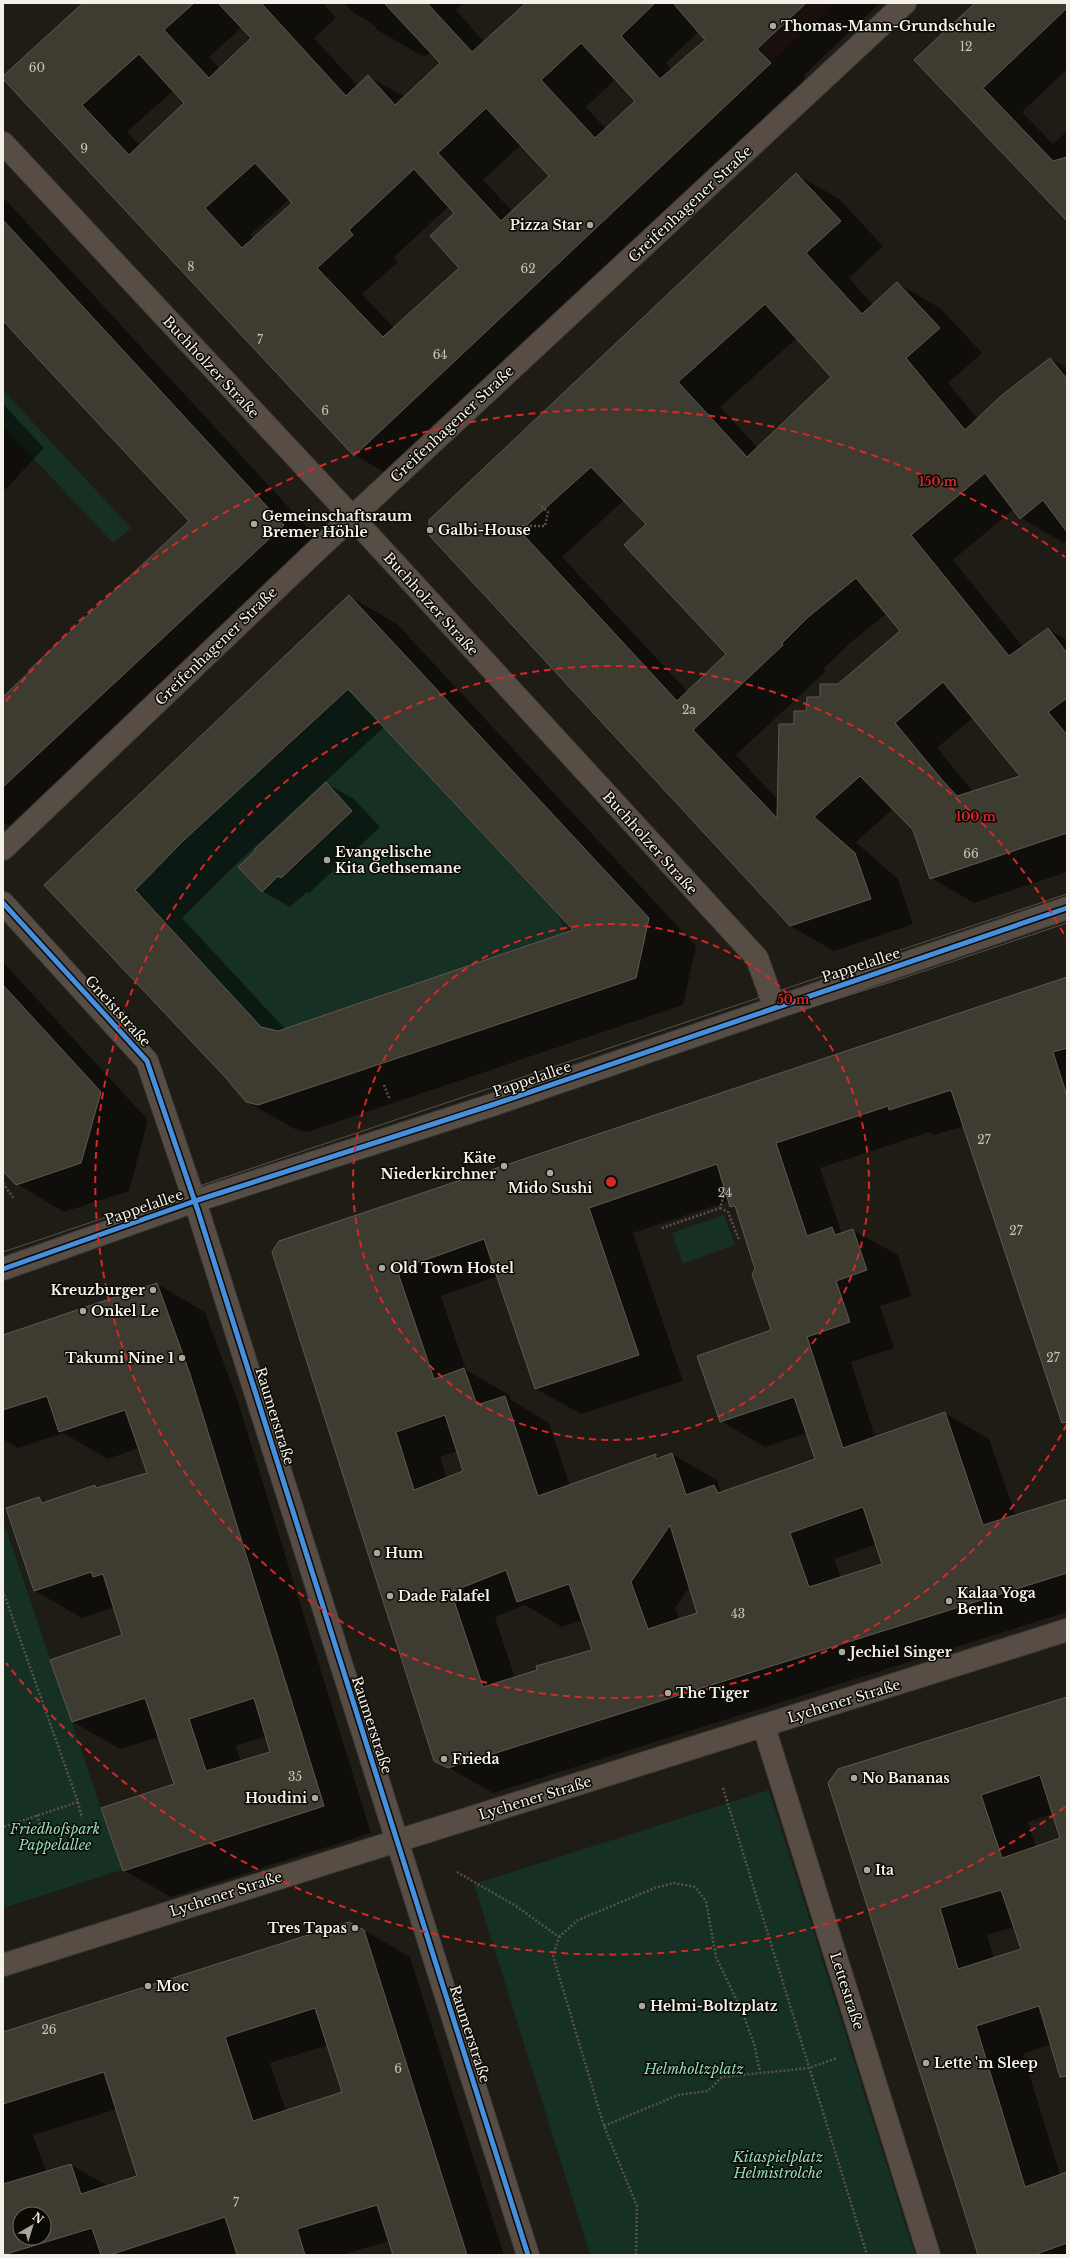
<svg xmlns="http://www.w3.org/2000/svg" width="1070" height="2258" font-family="'Libre Baskerville',serif">
<style>
.education{fill:#301f1c}
.green{fill:#163023}
.shadow{fill:#0007;fill-rule:evenodd}
.building{fill:#3e3b31;stroke:#5c5a53;fill-rule:evenodd}
.lines{fill:none;stroke-linecap:round;stroke-linejoin:round}
.minor-casing{stroke:#3b3933;stroke-width:24}
.path{stroke:#59524c;stroke-width:2.5;stroke-dasharray:2 2;stroke-linecap:butt}
.minor{stroke:#574d45;stroke-width:22}
.tram{stroke:#58534c;stroke-width:1}
.cycleway-casing{stroke:#0a0904;stroke-width:8}
.cycleway{stroke:#468fdf;stroke-width:5}
.ring{fill:none;stroke:#d62828;stroke-width:2;stroke-dasharray:7 5}
.poi-dot{fill:#a9a79e;stroke:#0a0904;stroke-width:1.5}
.labels{text-anchor:middle;dominant-baseline:central;stroke-width:3;stroke-linejoin:round;paint-order:stroke}
.number-label{font-size:12px;fill:#c6c4ba}
.poi-label{font-size:14px;font-weight:bold;fill:#f4f2e8;stroke:#0a0904;text-anchor:start}
.street-label{font-size:14px;fill:#f4f2e8;stroke:#0a0904}
.park-label{font-size:14px;font-style:italic;fill:#96ddb8;stroke:#0a0904}
.centre{fill:#d62828;stroke:#0a0904;stroke-width:2}
.ring-label{font-size:12px;text-anchor:middle;font-weight:bold;fill:#d62828;stroke:#0a0904;stroke-width:3;stroke-linejoin:round;paint-order:stroke}
</style>
<rect width="100%" height="100%" fill="#1e1c14"/>
<!-- education -->
<polygon class="education" points="715,3 834,3 771,63"/>
<!-- green -->
<g class="green">
<polygon points="3,390 131,528 113,543 3,426"/>
<polygon points="348,689 558,915 566,933 278,1031 261,1027 135,890 184,840"/>
<polygon points="724,1215 735,1245 683,1264 672,1233"/>
<polygon points="3,1520 122,1870 3,1908"/>
<polygon points="769,1790 915,2255 590,2255 474,1884"/>
</g>
<!-- shadow -->
<g class="shadow">
<path d="M84,3H323L336,18L314,38L358,86L368,76L405,97L441,63L431,52L424,57L379,31L371,23L354,13L344,3H464L456,10L484,42L527,3H880L803,76L816,90L400,482L355,455L3,78ZM242,27L252,38L220,69L209,57ZM699,31L706,40L672,70L666,63ZM616,79L636,101L606,129L586,107ZM174,90L186,103L140,146L127,132ZM521,145L550,176L512,211L483,180ZM290,199L294,203L254,239L250,235ZM449,206L456,213L460,268L394,328L362,294L398,262L394,257Z"/>
<polygon points="976,3 1067,3 1067,69 1022,112 1053,144 1067,131 1067,219 916,60"/>
<path d="M796,174L839,199L883,246L849,278L873,305L897,283L940,308L982,353L948,383L978,419L1051,359L1067,368V540L1064,543L1021,518L1014,509L953,560L1023,647L1048,629L1067,640V872L974,903L931,878L913,830L893,809L856,842L898,879L913,924L834,951L790,926L430,535ZM797,338L833,377L758,448L720,407ZM624,500L647,524L727,654L688,692L562,557ZM886,614L901,631L821,698L795,725L778,800L736,755L826,671L824,668L850,643ZM973,718L1022,776L973,792L970,788L937,748Z"/>
<polygon points="3,197 329,551 25,835 3,822 3,698 191,521 17,334 3,325"/>
<polygon points="3,404 44,448 6,489 3,489"/>
<path d="M349,596L397,624L696,946L683,1005L307,1132L295,1129L247,1102L227,1077L45,885ZM384,727L574,931L285,1029L182,918L232,868Z"/>
<polygon points="326,783 354,799 380,827 309,893 307,892 290,907 262,891"/>
<polygon points="3,962 148,1120 129,1191 64,1212 17,1184 3,1169"/>
<path d="M1067,978V1400L964,1126L934,1135L929,1132L820,1168L842,1234L853,1230L898,1255L911,1296L880,1306L894,1348L851,1362L875,1437L945,1413L989,1439L1016,1516L1067,1500V1612L493,1793L435,1760L273,1252ZM729,1201L731,1207L737,1210L756,1269L772,1331L721,1421L765,1447L807,1433L816,1460L724,1492L720,1490L717,1480L672,1454L661,1458L656,1455L570,1486L549,1423L511,1400L509,1395L466,1370L441,1296L498,1276L536,1389L581,1414L683,1381L633,1233ZM458,1451L465,1472L447,1479L440,1457ZM877,1544L884,1565L841,1578L834,1559ZM690,1586L698,1613L679,1619L675,1608ZM525,1605L562,1627L583,1620L593,1650L515,1678L495,1617Z"/>
<path d="M157,1284L205,1312L238,1402L371,1833L171,1897L123,1870L175,1784L159,1737L120,1749L73,1722L51,1660L124,1635L115,1607L82,1618L35,1591L39,1498L47,1502L95,1487L98,1488L148,1474L139,1448L108,1459L63,1433L18,1448L3,1439V1336ZM266,1736L271,1753L241,1762L236,1746Z"/>
<path d="M1067,1698V2072L1051,2044L1023,2054L1060,2174L1067,2172V2255H979L829,1783ZM1053,1814L1061,1839L1036,1847L1028,1822ZM1014,1927L1022,1949L994,1958L987,1935Z"/>
<path d="M364,1930L410,1957L504,2255H394L389,2241L342,2255H3V2034ZM328,2045L344,2092L286,2111L270,2063ZM117,2109L139,2177L108,2186L71,2165L46,2172L33,2135ZM20,2214H44V2238H20Z"/>
</g>
<!-- building -->
<g class="building">
<path d="M83,3H194L164,30L209,78L251,38L218,3H261L346,96L368,75L395,105L440,63L384,3H427L472,52L526,3H655L621,36L660,79L705,40L673,3H806L757,49L771,63L354,456L3,79V76ZM581,43L635,101L595,138L541,80ZM139,54L184,103L129,155L82,105ZM486,108L549,176L501,221L438,153ZM255,163L292,203L242,248L205,208ZM414,169L454,213L430,236L459,268L383,337L317,268L353,235L349,230Z"/>
<polygon points="975,3 1067,3 1067,8 983,88 1053,161 1067,157 1067,221 914,60"/>
<path d="M796,173L841,221L806,253L862,314L897,282L940,328L906,358L965,430L1002,395L1050,358L1067,379V532L1043,500L1020,519L985,473L911,535L1009,656L1048,628L1067,653V698L1048,712L1067,735V833L930,879L913,830L860,776L814,817L855,853L871,899L790,926L429,535V520ZM765,304L831,377L747,457L678,382ZM591,467L646,524L624,545L726,654L677,701L520,531ZM856,578L900,631L838,684H820V697H807L806,711H794V724H779L777,818L693,730L783,645L782,643L807,618ZM943,682L1020,776L957,796L943,781L895,723Z"/>
<polygon points="3,220 284,525 3,787 3,697 30,671 28,671 189,521 3,321"/>
<path d="M349,595L649,918L636,978L258,1105L246,1102L226,1078L44,885ZM348,689L573,930L278,1031L261,1027L135,890L184,840Z"/>
<polygon points="326,782 352,811 281,878 278,876 262,892 238,867 255,851 254,850"/>
<path d="M1067,977V1048L1053,1052L1067,1096V1422L1062,1423L951,1090L889,1110L888,1106L776,1143L807,1236L832,1227L835,1235L853,1229L867,1270L836,1281L850,1322L807,1337L843,1448L945,1412L983,1525L1067,1499V1573L448,1768L434,1761L272,1252L279,1241ZM717,1164L730,1207L735,1206L755,1269L752,1274L771,1330L697,1356L720,1422L794,1397L815,1459L718,1493L714,1485L686,1495L672,1453L656,1459V1454L538,1496L505,1396L477,1405L464,1368L434,1379L397,1270L484,1239L535,1389L639,1355L589,1208ZM445,1415L463,1471L414,1490L396,1432ZM863,1507L882,1564L809,1587L790,1533ZM670,1525L697,1613L648,1629L631,1582ZM506,1570L517,1602L569,1584L592,1650L536,1666L537,1670L483,1687L451,1592Z"/>
<polygon points="3,985 101,1092 81,1163 16,1185 3,1171"/>
<path d="M157,1283L190,1374L324,1806L123,1871L101,1808L174,1784L145,1698L72,1722L50,1660L122,1635L103,1574L93,1577L91,1572L34,1591L6,1508L39,1497L42,1503L95,1485L96,1488L147,1473L125,1410L59,1432L47,1396L3,1410V1335ZM254,1698L270,1752L206,1771L189,1719Z"/>
<path d="M1067,1697V2076L1060,2077L1039,2006L976,2026L1025,2187L1067,2172V2243L1034,2255H978L828,1783L838,1769ZM1040,1775L1060,1838L1002,1858L981,1795ZM1001,1890L1021,1949L958,1969L940,1908Z"/>
<path d="M349,1922L364,1930L467,2255H393L377,2205L297,2229L305,2255H237L225,2217L110,2255H101L92,2228L3,2255V2184L71,2164L81,2194L137,2176L104,2072L3,2104V2032ZM315,2008L342,2092L253,2121L225,2037ZM20,2214H44V2238H20Z"/>
</g>
<g class="lines">
<defs>
<g id="minor">
<polyline points="3,143 352,517 757,958 775,1008"/>
<polyline points="3,849 319,548 905,3"/>
<polyline points="3,903 147,1061 198,1211 528,2255"/>
<polyline points="3,1269 195,1201 495,1104 1067,908"/>
<polyline points="764,1727 929,2255"/>
<polyline points="3,1965 1067,1630"/>
</g>
</defs>
<!-- minor casing -->
<use href="#minor" class="minor-casing"/>
<!-- path -->
<g class="path">
<polyline points="518,526 545,526 548,512 539,504"/>
<polyline points="384,1085 390,1100"/>
<polyline points="3,1183 14,1199"/>
<polyline points="720,1208 728,1212 739,1240"/>
<polyline points="662,1228 720,1208 725,1192"/>
<polyline points="3,1591 78,1802 3,1827"/>
<polyline points="723,1788 867,2255"/>
<polyline points="78,1802 82,1818"/>
<polyline points="37,1815 42,1831"/>
<polyline points="457,1872 516,1906 559,1937 553,1956 604,2126 637,2206 636,2255"/>
<polyline points="559,1937 578,1920 655,1888 674,1883 695,1887 706,1901 716,1957 742,2011 754,2044 760,2072"/>
<polyline points="604,2126 678,2095 708,2091 722,2077 809,2068 837,2058"/>
</g>
<!-- minor -->
<use href="#minor" class="minor"/>
<!-- tram -->
<g class="tram">
<polyline points="3,1252 1067,894"/>
<polyline points="3,1275 615,1074 725,1034 891,982 1067,923"/>
</g>
<defs>
<g id="cycleway">
<polyline points="3,903 147,1061 198,1211 528,2255"/>
<polyline points="3,1269 195,1201 495,1104 1067,908"/>
</g>
</defs>
<!-- cycleway casing -->
<use href="#cycleway" class="cycleway-casing"/>
<!-- cycleway -->
<use href="#cycleway" class="cycleway"/>
</g>
<!-- distance rings -->
<g class="ring">
<circle cx="611" cy="1182" r="258"/>
<path d="M1067 1424A516 516 0 1 1 1067 940"/>
<path d="M1065 1807A773 773 0 0 1 6 1663M6 701A773 773 0 0 1 1065 557"/>
</g>
<!-- markers -->
<g class="poi-dot">
<circle cx="773" cy="26" r="4"/>
<circle cx="590" cy="225" r="4"/>
<circle cx="254" cy="524" r="4"/>
<circle cx="430" cy="530" r="4"/>
<circle cx="327" cy="860" r="4"/>
<circle cx="504" cy="1166" r="4"/>
<circle cx="550" cy="1173" r="4"/>
<circle cx="382" cy="1268" r="4"/>
<circle cx="153" cy="1290" r="4"/>
<circle cx="83" cy="1311" r="4"/>
<circle cx="182" cy="1358" r="4"/>
<circle cx="377" cy="1553" r="4"/>
<circle cx="390" cy="1596" r="4"/>
<circle cx="949" cy="1601" r="4"/>
<circle cx="842" cy="1652" r="4"/>
<circle cx="668" cy="1693" r="4"/>
<circle cx="444" cy="1759" r="4"/>
<circle cx="854" cy="1778" r="4"/>
<circle cx="315" cy="1798" r="4"/>
<circle cx="867" cy="1870" r="4"/>
<circle cx="355" cy="1928" r="4"/>
<circle cx="148" cy="1986" r="4"/>
<circle cx="642" cy="2006" r="4"/>
<circle cx="926" cy="2063" r="4"/>
</g>
<g class="labels">
<!-- number labels -->
<g class="number-label">
<text x="966" y="46">12</text>
<text x="37" y="67">60</text>
<text x="84" y="148">9</text>
<text x="191" y="266">8</text>
<text x="528" y="268">62</text>
<text x="260" y="339">7</text>
<text x="440" y="354">64</text>
<text x="325" y="410">6</text>
<text x="689" y="709">2a</text>
<text x="971" y="853">66</text>
<text x="984" y="1139">27</text>
<text x="725" y="1192">24</text>
<text x="1016" y="1230">27</text>
<text x="1053" y="1357">27</text>
<text x="738" y="1613">43</text>
<text x="295" y="1776">35</text>
<text x="49" y="2029">26</text>
<text x="398" y="2068">6</text>
<text x="236" y="2202">7</text>
</g>
<!-- poi labels -->
<g class="poi-label">
<text x="781" y="26">Thomas-Mann-Grundschule</text>
<text x="582" y="225" text-anchor="end">Pizza Star</text>
<text x="262" y="516">Gemeinschaftsraum<tspan x="262" dy="16">Bremer Höhle</tspan></text>
<text x="438" y="530">Galbi-House</text>
<text x="335" y="852">Evangelische<tspan x="335" dy="16">Kita Gethsemane</tspan></text>
<text x="496" y="1158" text-anchor="end">Käte<tspan x="496" dy="16">Niederkirchner</tspan></text>
<text x="550" y="1188" text-anchor="middle">Mido Sushi</text>
<text x="390" y="1268">Old Town Hostel</text>
<text x="145" y="1290" text-anchor="end">Kreuzburger</text>
<text x="91" y="1311">Onkel Le</text>
<text x="174" y="1358" text-anchor="end">Takumi Nine 1</text>
<text x="385" y="1553">Hum</text>
<text x="957" y="1593">Kalaa Yoga<tspan x="957" dy="16">Berlin</tspan></text>
<text x="398" y="1596">Dade Falafel</text>
<text x="850" y="1652">Jechiel Singer</text>
<text x="676" y="1693">The Tiger</text>
<text x="452" y="1759">Frieda</text>
<text x="862" y="1778">No Bananas</text>
<text x="307" y="1798" text-anchor="end">Houdini</text>
<text x="875" y="1870">Ita</text>
<text x="347" y="1928" text-anchor="end">Tres Tapas</text>
<text x="156" y="1986">Moc</text>
<text x="650" y="2006">Helmi-Boltzplatz</text>
<text x="934" y="2063">Lette 'm Sleep</text>
</g>
<!-- street labels -->
<g class="street-label">
<text transform="translate(690 204) rotate(-43)">Greifenhagener Straße</text>
<text transform="translate(211 367) rotate(47)">Buchholzer Straße</text>
<text transform="translate(452 424) rotate(-43)">Greifenhagener Straße</text>
<text transform="translate(431 604) rotate(48)">Buchholzer Straße</text>
<text transform="translate(216 646) rotate(-44)">Greifenhagener Straße</text>
<text transform="translate(650 843) rotate(48)">Buchholzer Straße</text>
<text transform="translate(861 965) rotate(-18)">Pappelallee</text>
<text transform="translate(118 1011) rotate(48)">Gneiststraße</text>
<text transform="translate(532 1079) rotate(-19)">Pappelallee</text>
<text transform="translate(144 1207) rotate(-19)">Pappelallee</text>
<text transform="translate(275 1416) rotate(73)">Raumerstraße</text>
<text transform="translate(844 1701) rotate(-17)">Lychener Straße</text>
<text transform="translate(372 1725) rotate(72)">Raumerstraße</text>
<text transform="translate(535 1798) rotate(-17)">Lychener Straße</text>
<text transform="translate(226 1894) rotate(-18)">Lychener Straße</text>
<text transform="translate(847 1991) rotate(72)">Lettestraße</text>
<text transform="translate(470 2034) rotate(72)">Raumerstraße</text>
</g>
<!-- park labels -->
<g class="park-label">
<text x="55" y="1829">Friedhofspark<tspan x="55" dy="16">Pappelallee</tspan></text>
<text x="694" y="2069">Helmholtzplatz</text>
<text x="778" y="2157">Kitaspielplatz<tspan x="778" dy="16">Helmistrolche</tspan></text>
</g>
</g>
<circle cx="611" cy="1182" r="6" class="centre"/>
<g class="ring-label">
<text x="938" y="486">150 m</text>
<text x="976" y="821">100 m</text>
<text x="793" y="1004">50 m</text>
</g>
<!-- border -->
<rect width="1070" height="2258" fill="none" stroke="#f4f2e8" stroke-width="8"/>
<!-- north arrow -->
<g transform="translate(32 2226) rotate(38)"><circle r="19" fill="#0a0904" stroke="#68665f"/>
<path d="M0-3L7 15L0 10L-7 15Z" fill="#a9a79e"/>
<text y="-6" font-size="11" font-weight="bold" text-anchor="middle" fill="#f4f2e8">N</text>
</g>
</svg>
